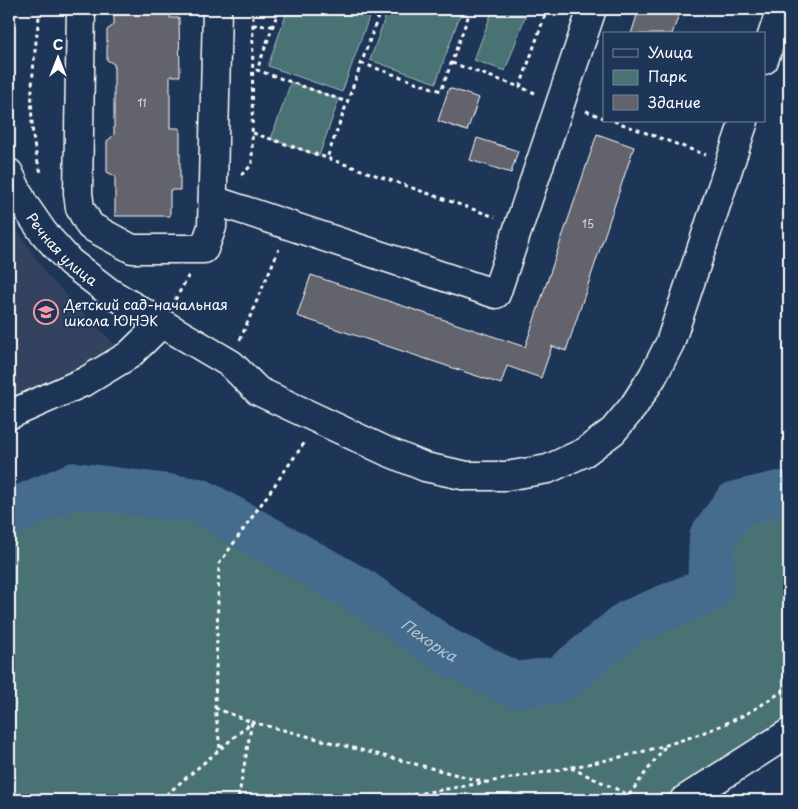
<svg xmlns="http://www.w3.org/2000/svg" width="798" height="809" font-family="'Playpen Sans',sans-serif">
<style>
.built{fill:#32435e}
.green{fill:#4a7275;stroke:#a4b8ba}
.lines{fill:none;stroke-linecap:round;stroke-linejoin:round}
.river{stroke:#456c8d;stroke-width:46}
.building{fill:#63636d;stroke:#fff}
.minor-casing{stroke:#fff;stroke-width:31}
.path{stroke:#fff;stroke-width:3;stroke-dasharray:4 4;stroke-linecap:butt}
.minor{stroke:#1d3557;stroke-width:28}
.labels{text-anchor:middle;dominant-baseline:central;stroke-width:4;stroke-linejoin:round;paint-order:stroke}
.number-label{font-size:11px;fill:#d8d8da}
.street-label{font-size:14px;fill:#fff;stroke:#1d3557}
.poi-label{font-size:14px;fill:#fff;stroke:#1d3557;text-anchor:start}
.water-label{font-size:15px;font-style:italic;fill:#b5c4d1;stroke:#1d3557}
</style>
<rect width="100%" height="100%" fill="#1d3557"/>
<filter id="ink" filterUnits="userSpaceOnUse"><feTurbulence type="fractalNoise" baseFrequency=".02" numOctaves="2"/><feDisplacementMap in="SourceGraphic" scale="10" xChannelSelector="R" yChannelSelector="G"/><feConvolveMatrix kernelMatrix="1 2 1 2 8 2 1 2 1" color-interpolation-filters="sRGB"/></filter>
<g filter="url(#ink)">
<!-- built -->
<polygon class="built" points="9,218 48,276 118,348 81,372 9,403"/>
<!-- green -->
<g class="green">
<polygon points="288,9 372,9 342,92 268,66"/>
<polygon points="388,9 462,9 436,83 370,60"/>
<polygon points="493,9 528,9 505,71 474,60"/>
<polygon points="291,82 339,99 319,156 271,139"/>
<polygon points="75,485 199,501 362,592 446,651 517,685 560,679 629,623 710,589 712,537 736,504 779,494 789,498 789,733 684,800 9,800 9,513"/>
</g>
<g class="lines">
<!-- river -->
<path class="river" id="s1" d="M9,513L75,485L199,501L362,592L446,651L516,685L560,679L629,623L710,589L712,537L736,504L779,494L789,498"/>
</g>
<!-- building -->
<g class="building">
<polygon points="114,9 170,9 170,18 179,18 180,76 170,76 170,128 180,128 180,190 170,190 170,216 115,216 115,176 107,172 107,141 114,135 114,64 107,60 107,30 114,25"/>
<polygon points="639,9 681,9 672,34 631,34"/>
<polygon points="449,88 479,98 467,131 438,121"/>
<polygon points="597,134 634,147 566,351 552,346 541,378 507,366 501,384 297,316 311,275 525,347"/>
<polygon points="477,138 518,151 511,173 470,160"/>
</g>
<g class="lines">
<defs>
<g id="minor">
<polyline points="81,9 78,193 80,208 90,226 132,249 204,249 212,227 217,9"/>
<polyline points="764,60 781,9"/>
<path id="s2" d="M9,173L23,203L43,232L70,262L109,292L231,364L258,391L386,451L425,467L467,476H506L548,469L585,452L613,431L633,407L653,376L670,343L744,121"/>
<polyline points="213,200 496,294 592,9"/>
<polyline points="9,415 86,381 129,355 161,324"/>
<polyline points="684,800 789,733"/>
</g>
</defs>
<!-- minor casing -->
<use href="#minor" class="minor-casing"/>
<!-- path -->
<g class="path">
<path d="M40,9C34,58 24,125 41,172"/>
<polyline points="279,9 257,70 347,102"/>
<polyline points="381,9 327,158 495,217"/>
<polyline points="253,25 272,26"/>
<polyline points="361,63 441,91 471,9"/>
<polyline points="452,63 520,87"/>
<polyline points="535,93 520,87 547,9"/>
<polyline points="586,111 604,118"/>
<polyline points="614,121 706,155"/>
<polyline points="253,133 327,158"/>
<polyline points="241,175 252,165 253,9"/>
<polyline points="175,300 189,275"/>
<polyline points="240,340 279,249"/>
<polyline points="215,708 252,722 238,800"/>
<polyline points="220,748 215,707 219,564 305,442"/>
<polyline points="571,768 640,800"/>
<polyline points="629,795 666,745"/>
<polyline points="160,800 252,722 485,782"/>
<path d="M350,800C403,798 458,787 511,778C585,765 658,753 727,723C749,714 769,700 789,687"/>
</g>
<!-- minor -->
<use href="#minor" class="minor"/>
</g>
</g>
<!-- icons -->
<defs>
<symbol id="school-ring" viewBox="-11 -11 22 22"><circle r="9.5" fill="#1d3557" stroke="#ff9aa2" stroke-width="1.5"/><path d="M0-5L7-2L0 1L-7-2ZM-4 1L0 2.5L4 1V4Q0 6-4 4Z" fill="#ff9aa2"/></symbol>
</defs>
<g fill-rule="evenodd">
<use href="#school-ring" x="32" y="298" width="28" height="28"/>
</g>
<g class="labels">
<!-- number labels -->
<g class="number-label">
<text x="142" y="102">11</text>
<text x="588" y="223">15</text>
</g>
<!-- street labels -->
<g class="street-label">
<text stroke="none"><textPath href="#s2" startOffset="94">Речная улица</textPath></text>
</g>
<!-- poi labels -->
<g class="poi-label">
<text x="64" y="304">Детский сад-начальная<tspan x="64" dy="16">школа ЮНЭК</tspan></text>
</g>
<!-- water labels -->
<g class="water-label">
<text stroke="none"><textPath href="#s1" startOffset="466">Пехорка</textPath></text>
</g>
</g>
<!-- margin -->
<rect width="798" height="809" fill="none" stroke="#1d3557" stroke-width="30"/>
<rect x="15" y="15" width="768" height="779" fill="none" stroke="#fff" stroke-width="2" filter="url(#ink)"/>
<!-- legend -->
<rect x="603" y="32" width="162" height="90" fill="#1d3557" stroke="#77869a"/>
<rect x="613" y="49" width="25" height="8" fill="#1d3557" stroke="#77869a"/>
<text x="648" y="58" font-size="15" fill="#ffffff">Улица</text>
<rect x="613" y="70" width="25" height="15" fill="#4a7275" stroke="#77869a"/>
<text x="648" y="82" font-size="15" fill="#ffffff">Парк</text>
<rect x="613" y="95" width="25" height="15" fill="#63636d" stroke="#77869a"/>
<text x="648" y="108" font-size="15" fill="#ffffff">Здание</text>
<!-- north arrow -->
<g transform="translate(58 58)" stroke="#1d3557" stroke-width="4" paint-order="stroke">
<path d="M0-4L9 19L0 12L-9 19Z" fill="#ffffff"/>
<text y="-8" font-size="14" font-weight="bold" text-anchor="middle" fill="#ffffff">С</text>
</g>
</svg>
